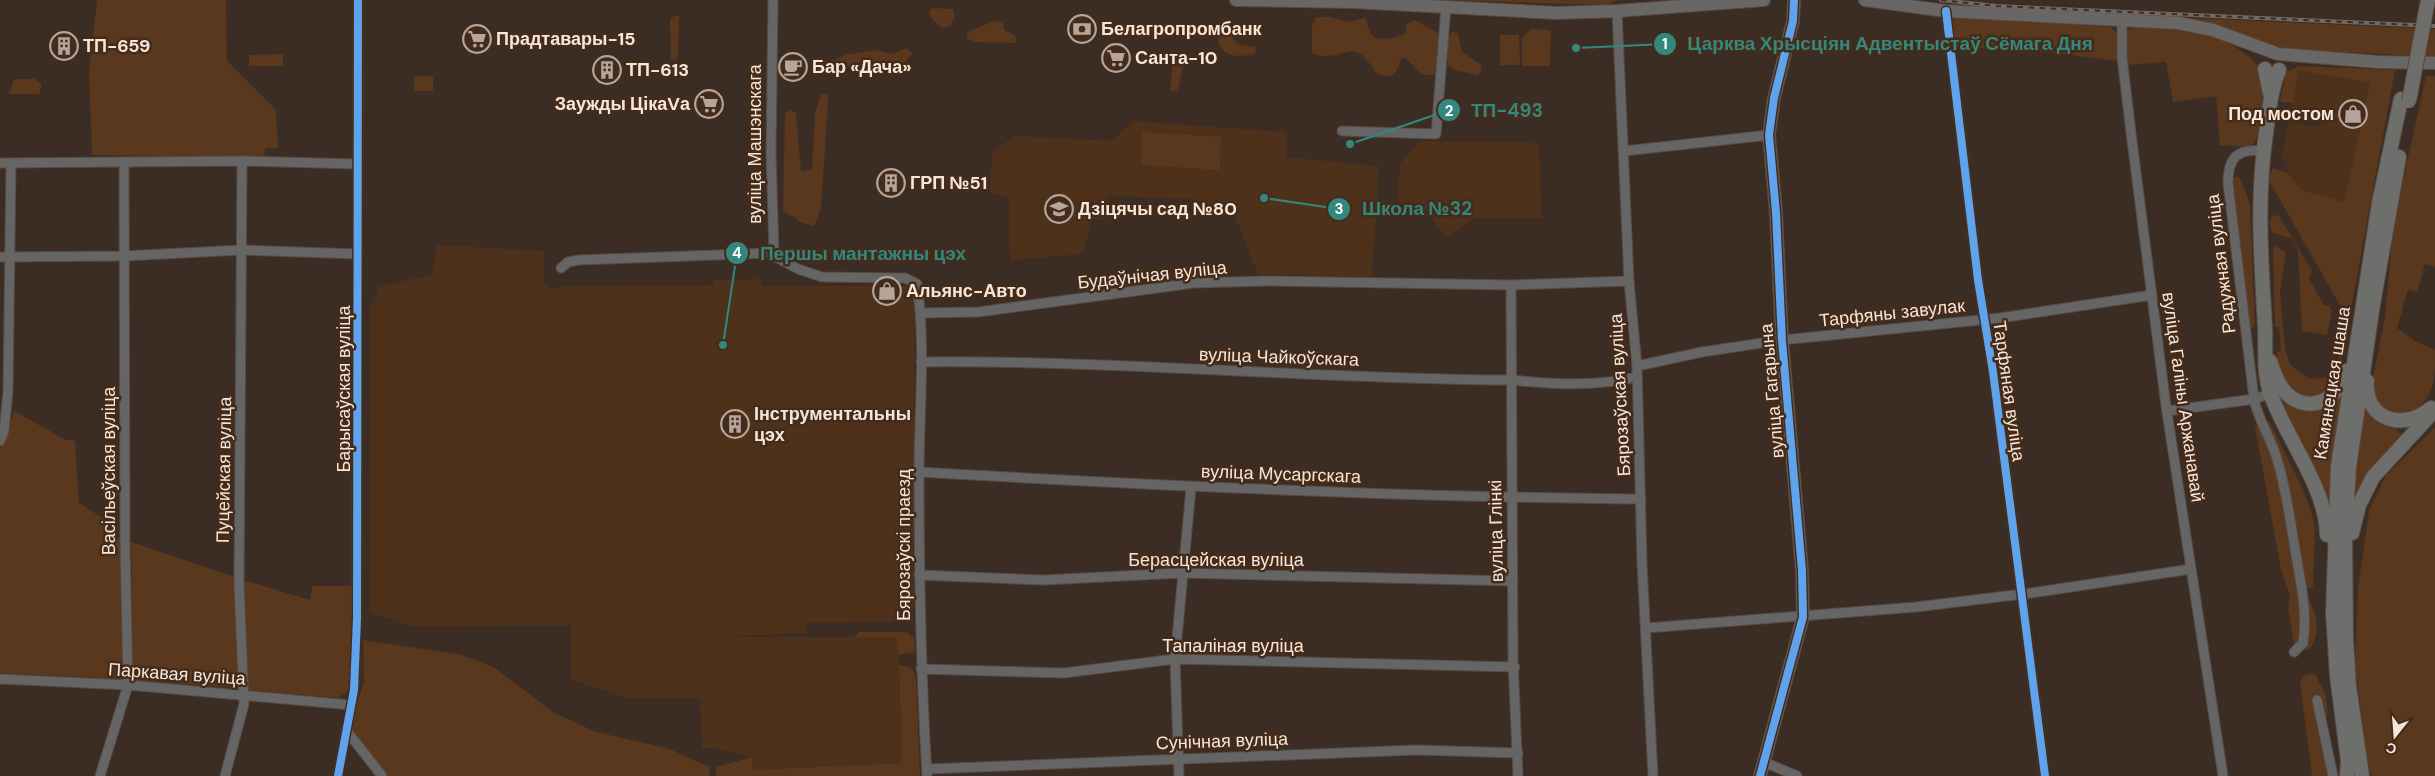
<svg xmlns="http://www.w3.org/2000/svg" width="2435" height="776" font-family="'DM Sans',sans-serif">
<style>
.built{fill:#4d311b}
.green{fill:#59381e}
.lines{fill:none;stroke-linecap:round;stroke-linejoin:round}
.street-casing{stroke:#574b43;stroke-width:11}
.secondary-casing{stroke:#574b43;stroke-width:14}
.primary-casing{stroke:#574b43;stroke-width:16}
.street{stroke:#656565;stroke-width:9}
.secondary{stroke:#686765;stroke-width:12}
.primary{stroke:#6e6e6c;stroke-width:14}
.rail-casing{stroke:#706a67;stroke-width:4}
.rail{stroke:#452c1a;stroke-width:2;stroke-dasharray:5.5;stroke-linecap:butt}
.primary-bridge-casing{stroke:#574b43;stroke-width:16;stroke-linecap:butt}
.primary-bridge{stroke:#6e6e6c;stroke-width:14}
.cycleway-casing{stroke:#452c1a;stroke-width:11}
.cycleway{stroke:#60a3ed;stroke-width:8}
.labels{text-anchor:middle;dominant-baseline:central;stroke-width:5;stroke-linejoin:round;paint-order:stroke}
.poi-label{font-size:18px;font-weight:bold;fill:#f6e6da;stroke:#452c1a;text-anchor:start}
.street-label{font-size:18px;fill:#f6e6da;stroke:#452c1a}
.leader{fill:none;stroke:#32877e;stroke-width:2}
.callout-dot{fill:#32877e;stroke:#452c1a;stroke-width:2}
.mark-label{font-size:15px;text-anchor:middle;font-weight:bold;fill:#fff}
.callout-label{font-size:19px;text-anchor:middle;font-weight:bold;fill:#32877e;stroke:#452c1a;stroke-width:5;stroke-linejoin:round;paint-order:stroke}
</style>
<rect width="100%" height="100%" fill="#3b2d24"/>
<!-- built -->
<g class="built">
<polygon points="2298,70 2370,82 2344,202 2301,190 2287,169 2288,162 2281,160 2289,122 2320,127 2321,117 2291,112"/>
<polygon points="1132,121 1287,132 1286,157 1379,166 1372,277 1258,274 1234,214 1197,211 1193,199 1109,196 1108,219 1092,220 1083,254 1010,260 1009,198 990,193 992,152 1015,136 1112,141"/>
<polygon points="1419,141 1531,142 1539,146 1542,218 1475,218 1447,238 1421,204 1398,202 1400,164"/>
<polygon points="437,245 544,251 544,285 548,285 549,289 566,286 714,285 714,280 761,279 762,286 915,286 913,621 806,623 806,633 714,637 898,637 902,763 752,770 752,757 713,748 702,748 700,698 624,697 571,680 571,625 412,627 370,612 370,306 374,304 379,287 432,274"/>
</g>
<!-- green -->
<g class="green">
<polygon points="97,0 226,0 227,61 276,110 278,148 265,148 264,158 92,155 89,72"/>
<polygon points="1442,0 1620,0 1603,5"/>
<polygon points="933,8 953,9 955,17 950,26 943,28 933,20 929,12"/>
<polygon points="676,15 679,16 678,56 675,61 671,60 670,19"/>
<path d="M1316,17H1330L1349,22L1365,18C1368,23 1368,30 1371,34C1377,43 1398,38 1405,33L1407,23L1415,20L1438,33L1439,48L1435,75C1413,77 1417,63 1402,57L1397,70L1390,77L1376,73C1351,31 1345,66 1312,53V26Z"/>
<polygon points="1958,17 2111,27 2117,34 2119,61 2046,52 1955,47 1952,25 1955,18"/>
<polygon points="2190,18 2435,29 2435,57 2289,49 2261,42"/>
<polygon points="994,21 1003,23 1004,30 1013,34 1017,39 1015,43 975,42 967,38 967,32"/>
<path d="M1227,25L1234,26L1233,39L1237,44L1256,47L1255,53C1235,60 1214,55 1219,30Z"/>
<path d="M2137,27C2154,27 2171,26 2187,28C2208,32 2257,52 2262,75C2266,88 2263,101 2261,113C2260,125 2260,142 2248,147L2220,145L2216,96L2173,102L2166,62L2127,65L2126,35L2127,31Z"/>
<polygon points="1531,29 1551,30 1550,66 1522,66 1522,38"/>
<polygon points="1452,32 1458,33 1462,52 1480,64 1482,70 1478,75 1457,71 1448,65 1448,38"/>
<polygon points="1500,35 1519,35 1520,65 1500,65"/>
<path d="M906,48L912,53C897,76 891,61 870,62C857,63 839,69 827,74L825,69L827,63L845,55L875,50L893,54Z"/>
<polygon points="283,54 283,66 249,66 249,55"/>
<polygon points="1173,58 1179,58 1184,62 1178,89 1174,92 1170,90"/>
<path d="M2300,66L2395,70L2339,374C2331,393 2306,408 2289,388C2281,378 2278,364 2277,352L2281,351L2279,327H2275L2273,249L2277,246L2286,253L2280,293L2285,349L2289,362L2296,370L2311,379L2330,377L2337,366L2345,314L2268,179L2273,168L2289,173L2301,190L2344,202L2370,83L2298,70L2293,103L2280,102L2286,72Z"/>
<rect x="414" y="76" width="19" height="15"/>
<path d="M2426,76H2435V267L2425,264L2417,292L2408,290L2397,328L2415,341L2435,350C2435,386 2435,390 2413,415H2394L2378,403L2374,395L2373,378L2385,317L2393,227Z"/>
<polygon points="14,79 35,79 42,84 39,94 9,94"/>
<polygon points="821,94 828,94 828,103 821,208 814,226 799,222 797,219 783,211 785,113 791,110 796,113 801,171 812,170 815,114"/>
<polygon points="1142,132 1221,137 1220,170 1141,165"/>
<path d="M2238,176C2241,179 2249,200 2250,206L2255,324L2251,329H2249L2231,187L2232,179Z"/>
<polygon points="2273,215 2279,216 2312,271 2309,279 2324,305 2329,306 2332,311 2327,335 2302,331 2298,250 2291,238 2272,233 2270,221"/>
<polygon points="2343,394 2328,511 2280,406 2288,400 2335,401"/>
<polygon points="2362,403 2397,425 2397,430 2405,438 2350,514"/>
<polygon points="14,411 64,439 75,441 79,503 112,524 111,537 120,538 123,679 0,673 0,449 9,430"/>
<path d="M2264,420L2270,423L2303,489L2312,514L2315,529L2313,587L2306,589L2305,594C2317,611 2322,630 2310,649L2304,650L2294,644L2288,607L2290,595L2281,570L2255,427Z"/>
<polygon points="2435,427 2435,776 2372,776 2368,766 2355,663 2358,588 2369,511 2385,477"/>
<polygon points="131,542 235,577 238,686 235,688 133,680"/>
<polygon points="243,580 310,600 312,586 353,586 351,675 347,692 338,698 248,690 245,687"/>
<polygon points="859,632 907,632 914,638 915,652 898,655 897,637 854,637"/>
<polygon points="363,640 462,655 493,667 553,712 596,732 667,748 710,767 709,776 387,776 350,728 364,681"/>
<polygon points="899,665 912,668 916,677 920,776 716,776 716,767 752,757 753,770 902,763"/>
<polygon points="2306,674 2315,674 2326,695 2328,713 2320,731 2329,776 2312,776 2300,682"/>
</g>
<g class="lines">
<defs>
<g id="street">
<polyline points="773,0 771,153 774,253"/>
<polyline points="1617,11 1629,281 1637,366 1642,563 1653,776"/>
<polyline points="1946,11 1978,280 1993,372 2045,776"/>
<polyline points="2122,21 2122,57 2132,141 2166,406 2223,776"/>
<polyline points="1342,131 1436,134 1446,7"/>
<polyline points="1624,151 1769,135"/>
<path d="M2263,151C2237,148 2228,158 2228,183L2254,399C2258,420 2271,438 2277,459C2286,488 2290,519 2295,549C2300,580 2308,611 2303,643L2294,652"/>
<polyline points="0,163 242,161 357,164"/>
<path d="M774,253V256L798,269L822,277L905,278L917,284C926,346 919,410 919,473C919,574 921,675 927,776"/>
<polyline points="0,257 124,256 242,250 358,254"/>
<polyline points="561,268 568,262 579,260 774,253"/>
<polyline points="1511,285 1513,660 1518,776"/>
<polyline points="921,313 978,312 1194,283 1266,281 1511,285 1629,281"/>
<path d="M921,362C1118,360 1314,379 1511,380C1552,384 1596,387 1636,377"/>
<polyline points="1637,366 1702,352 1782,340 2000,318 2152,295"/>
<polyline points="2167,411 2254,399 2270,394"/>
<polyline points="0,441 4,431 8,392 11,163"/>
<path d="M919,472C1160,486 1400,497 1641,499"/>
<polyline points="919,575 1044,580 1182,573 1513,581"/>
<polyline points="1646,628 1916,607 2031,593 2191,569"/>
<polyline points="921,669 1064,673 1175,659 1515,667"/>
<polyline points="0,679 128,685 351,705"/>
<polyline points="2317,700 2333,776"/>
<polyline points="346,730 382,776"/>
<polyline points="1764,762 1797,776"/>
<polyline points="927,769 1416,750 1518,753"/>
<polyline points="100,776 128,685 125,543 124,162"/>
<polyline points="225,776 244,704 239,583 242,161"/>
<polyline points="338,776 354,690 357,618 358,0"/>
<polyline points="1179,776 1175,659 1191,488"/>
</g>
<g id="secondary">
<polyline points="1236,0 1353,2 1557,13 1617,11 1764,0"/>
<polyline points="1865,0 1946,11 2179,23 2213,30 2278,54 2379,62 2435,63"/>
<polyline points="1760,776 1803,617 1802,570 1782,340 1776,213 1769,135 1774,98 1793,21 1794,0"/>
</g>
<g id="primary">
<polyline points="2265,69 2270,93"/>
<path d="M2279,70C2271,89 2270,106 2267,126C2256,196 2261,257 2265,327C2266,350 2263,373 2271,395C2287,440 2326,487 2327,535"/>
<path d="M2270,361C2274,372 2277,384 2286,393C2310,416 2339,399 2346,371"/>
<path d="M2367,381C2364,420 2404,432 2431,408"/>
<polyline points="2352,533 2359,505 2373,477 2435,410"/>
<polyline points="2347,776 2348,761 2337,676 2333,613 2338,466 2379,203 2401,99"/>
<polyline points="2362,776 2349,686 2346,639 2345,537 2349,467 2373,304 2399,157"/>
</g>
</defs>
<!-- street casing -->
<use href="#street" class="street-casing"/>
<!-- secondary casing -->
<use href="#secondary" class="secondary-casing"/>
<!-- primary casing -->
<use href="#primary" class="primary-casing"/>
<!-- street -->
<use href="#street" class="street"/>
<!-- secondary -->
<use href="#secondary" class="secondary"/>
<!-- primary -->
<use href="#primary" class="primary"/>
<defs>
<polyline id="rail" points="1941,0 1996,6 2435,26"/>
</defs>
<!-- rail casing -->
<use href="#rail" class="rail-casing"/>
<!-- rail -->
<use href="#rail" class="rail"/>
<defs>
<polyline id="primary-bridge" points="2409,101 2428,0"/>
</defs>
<!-- primary-bridge casing -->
<use href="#primary-bridge" class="primary-bridge-casing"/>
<!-- primary-bridge -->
<use href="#primary-bridge" class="primary-bridge"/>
<defs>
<g id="cycleway">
<polyline points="1946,11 1978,280 1993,372 2045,776"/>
<polyline points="338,776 354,690 357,618 358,0"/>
<polyline points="1760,776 1803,617 1802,570 1782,340 1776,213 1769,135 1774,98 1793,21 1794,0"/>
</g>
</defs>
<!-- cycleway casing -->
<use href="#cycleway" class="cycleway-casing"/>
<!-- cycleway -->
<use href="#cycleway" class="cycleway"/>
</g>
<!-- icons -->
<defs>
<symbol id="bank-ring" viewBox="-11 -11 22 22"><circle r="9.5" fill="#452c1a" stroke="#b5a59a" stroke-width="1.5"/><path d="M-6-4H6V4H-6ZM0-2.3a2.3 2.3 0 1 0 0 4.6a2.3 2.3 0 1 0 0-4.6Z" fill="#b5a59a"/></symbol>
<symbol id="supermarket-ring" viewBox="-11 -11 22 22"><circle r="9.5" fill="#452c1a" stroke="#b5a59a" stroke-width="1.5"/><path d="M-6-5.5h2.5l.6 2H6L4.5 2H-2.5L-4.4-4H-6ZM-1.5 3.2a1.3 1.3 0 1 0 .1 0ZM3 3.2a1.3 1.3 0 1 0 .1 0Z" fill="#b5a59a"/></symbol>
<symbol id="building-ring" viewBox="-11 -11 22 22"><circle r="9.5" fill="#452c1a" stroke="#b5a59a" stroke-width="1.5"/><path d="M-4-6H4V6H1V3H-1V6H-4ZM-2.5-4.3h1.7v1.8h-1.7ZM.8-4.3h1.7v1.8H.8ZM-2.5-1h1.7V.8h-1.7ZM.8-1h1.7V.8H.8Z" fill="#b5a59a"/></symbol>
<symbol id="cafe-ring" viewBox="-11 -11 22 22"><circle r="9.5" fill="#452c1a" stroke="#b5a59a" stroke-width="1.5"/><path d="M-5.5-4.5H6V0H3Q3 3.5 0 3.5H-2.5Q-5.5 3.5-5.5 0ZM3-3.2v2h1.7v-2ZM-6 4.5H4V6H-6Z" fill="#b5a59a"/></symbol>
<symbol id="shop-ring" viewBox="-11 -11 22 22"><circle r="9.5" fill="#452c1a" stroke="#b5a59a" stroke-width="1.5"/><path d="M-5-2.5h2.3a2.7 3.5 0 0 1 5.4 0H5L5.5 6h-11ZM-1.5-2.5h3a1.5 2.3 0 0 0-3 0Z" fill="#b5a59a"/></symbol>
<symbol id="school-ring" viewBox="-11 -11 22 22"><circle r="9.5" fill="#452c1a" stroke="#b5a59a" stroke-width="1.5"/><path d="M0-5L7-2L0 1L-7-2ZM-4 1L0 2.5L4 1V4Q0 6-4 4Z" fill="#b5a59a"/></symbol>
</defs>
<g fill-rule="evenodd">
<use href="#bank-ring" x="1066" y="13" width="32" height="32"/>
<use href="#supermarket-ring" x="461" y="23" width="32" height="32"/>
<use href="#building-ring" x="48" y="30" width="32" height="32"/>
<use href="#supermarket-ring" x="1100" y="42" width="32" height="32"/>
<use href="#cafe-ring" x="777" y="51" width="32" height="32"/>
<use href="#building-ring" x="591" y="54" width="32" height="32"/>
<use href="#supermarket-ring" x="693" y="88" width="32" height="32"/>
<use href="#shop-ring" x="2337" y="98" width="32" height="32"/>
<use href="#building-ring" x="875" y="167" width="32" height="32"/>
<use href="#school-ring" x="1043" y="193" width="32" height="32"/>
<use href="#shop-ring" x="871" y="275" width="32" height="32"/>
<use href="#building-ring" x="719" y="408" width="32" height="32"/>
</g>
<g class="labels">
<!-- poi labels -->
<g class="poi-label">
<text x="1101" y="29">Белагропромбанк</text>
<text x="496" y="39">Прадтавары-15</text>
<text x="83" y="46">ТП-659</text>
<text x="1135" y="58">Санта-10</text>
<text x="812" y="67">Бар «Дача»</text>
<text x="626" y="70">ТП-613</text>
<text x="690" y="104" text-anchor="end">Заужды ЦікаVа</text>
<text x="2334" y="114" text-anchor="end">Под мостом</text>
<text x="910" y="183">ГРП №51</text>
<text x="1078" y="209">Дзіцячы сад №80</text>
<text x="906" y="291">Альянс-Авто</text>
<text x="754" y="414">Інструментальны<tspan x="754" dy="21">цэх</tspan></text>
</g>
<!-- street labels -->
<g class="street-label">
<text transform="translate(755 144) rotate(-90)">вуліца Машэнскага</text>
<text transform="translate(2221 264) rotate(-97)">Радужная вуліца</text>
<text transform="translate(1152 275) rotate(-6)">Будаўнічая вуліца</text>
<text transform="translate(1892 313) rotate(-6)">Тарфяны завулак</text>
<text transform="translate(1279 357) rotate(2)">вуліца Чайкоўскага</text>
<text transform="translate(2332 383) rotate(-81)">Камянецкая шаша</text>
<text transform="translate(344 389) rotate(-90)">Барысаўская вуліца</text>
<text transform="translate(1772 391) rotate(-95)">вуліца Гагарына</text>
<text transform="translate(2009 391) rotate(82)">Тарфяная вуліца</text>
<text transform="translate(1620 395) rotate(-93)">Бярозаўская вуліца</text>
<text transform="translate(2183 397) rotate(82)">вуліца Галіны Аржанавай</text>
<text transform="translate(224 470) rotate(-89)">Пуцейская вуліца</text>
<text transform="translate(109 471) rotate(-90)">Васільеўская вуліца</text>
<text transform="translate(1281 474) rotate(2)">вуліца Мусаргскага</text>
<text transform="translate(1496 531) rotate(-91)">вуліца Глінкі</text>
<text transform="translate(904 545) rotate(-90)">Бярозаўскі праезд</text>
<text x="1216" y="560">Берасцейская вуліца</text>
<text x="1233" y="646">Тапаліная вуліца</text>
<text transform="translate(177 674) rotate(4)">Паркавая вуліца</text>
<text transform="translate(1222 741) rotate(-2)">Сунічная вуліца</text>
</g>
</g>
<!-- callouts -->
<path class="leader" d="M1576 48L1665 44M1350 144L1449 110M1264 198L1339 209M723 345L737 253"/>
<g class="callout-dot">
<circle cx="1576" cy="48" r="5"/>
<circle cx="1350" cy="144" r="5"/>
<circle cx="1264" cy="198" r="5"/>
<circle cx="723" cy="345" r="5"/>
<circle cx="1665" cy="44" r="12"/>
<circle cx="1449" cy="110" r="12"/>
<circle cx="1339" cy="209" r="12"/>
<circle cx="737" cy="253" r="12"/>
</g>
<g class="mark-label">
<text x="1665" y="49">1</text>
<text x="1449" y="116">2</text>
<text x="1339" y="214">3</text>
<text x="737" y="258">4</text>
</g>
<g class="callout-label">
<text x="1890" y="50">Царква Хрысціян Адвентыстаў Сёмага Дня</text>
<text x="1507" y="117">ТП-493</text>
<text x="1417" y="215">Школа №32</text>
<text x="863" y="260">Першы мантажны цэх</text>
</g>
<!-- north arrow -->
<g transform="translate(2395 736) rotate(197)" stroke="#452c1a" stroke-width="4" paint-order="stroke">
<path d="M0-4L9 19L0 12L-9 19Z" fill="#f6e6da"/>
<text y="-8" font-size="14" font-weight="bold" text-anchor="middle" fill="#f6e6da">С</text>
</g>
</svg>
